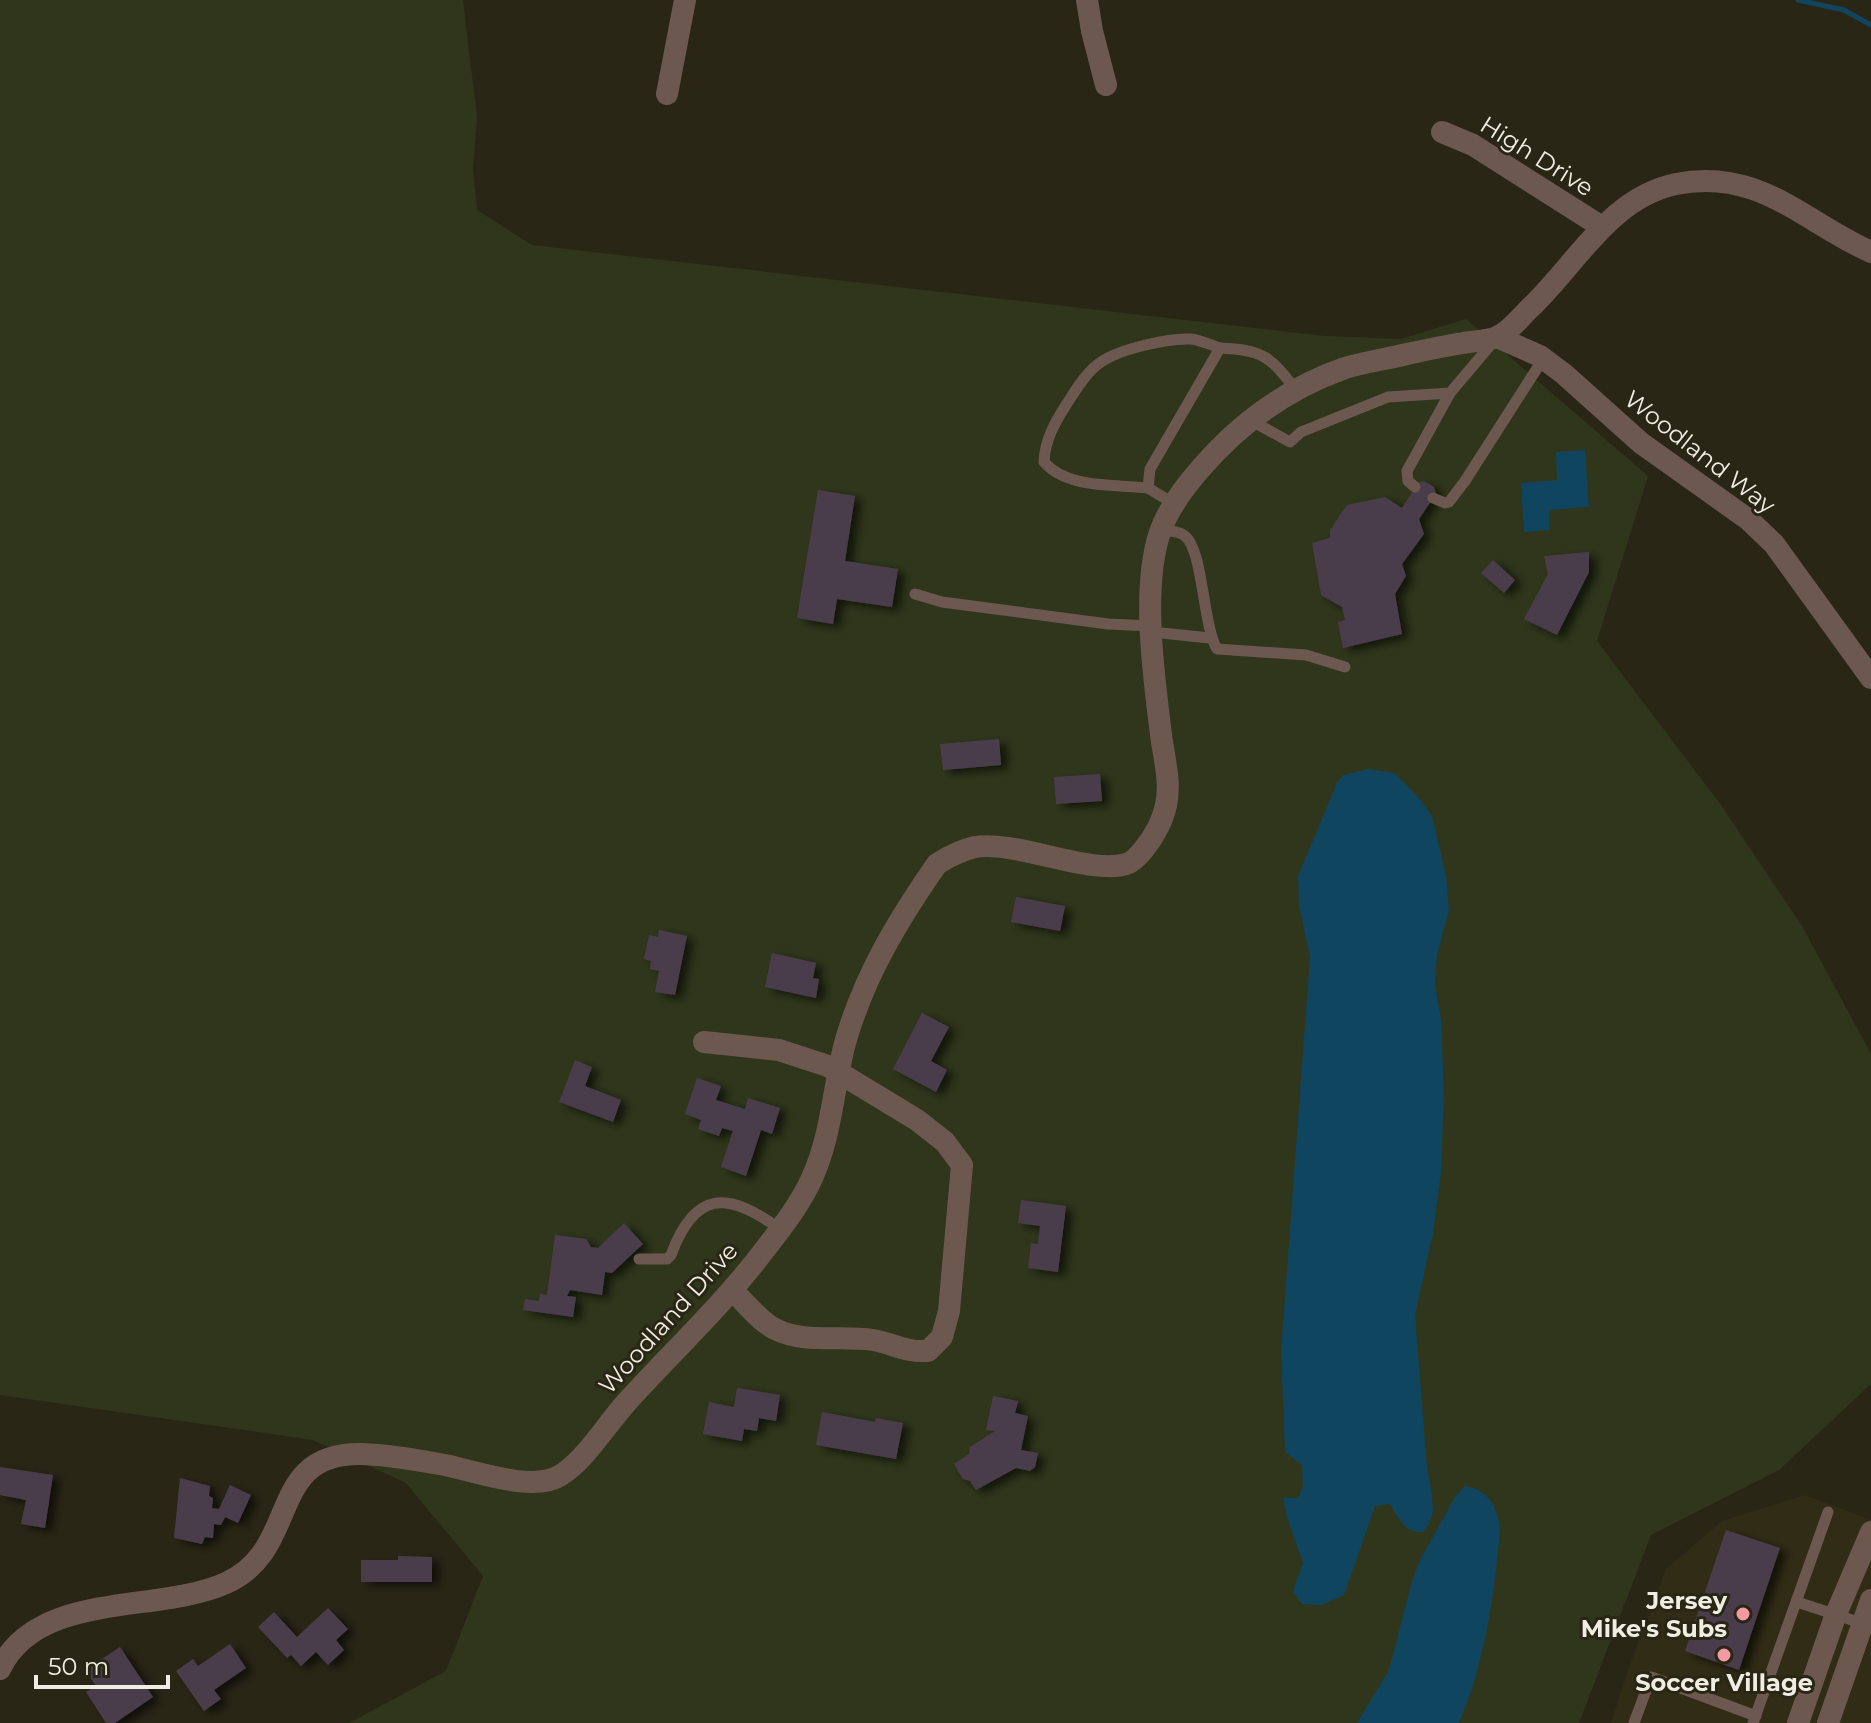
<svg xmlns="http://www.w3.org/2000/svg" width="1871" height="1723" font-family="Montserrat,sans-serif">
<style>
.built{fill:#312c15}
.green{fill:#2f361b}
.water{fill:#10455f}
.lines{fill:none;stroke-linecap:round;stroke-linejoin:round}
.stream{stroke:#10455f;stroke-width:5}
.building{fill:#4a3e4c;filter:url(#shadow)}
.service{stroke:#6d5850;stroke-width:11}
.minor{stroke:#6d5850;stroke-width:22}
.poi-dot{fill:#f49aa3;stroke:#2a2616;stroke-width:3}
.labels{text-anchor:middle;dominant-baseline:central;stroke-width:6;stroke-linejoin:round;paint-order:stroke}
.street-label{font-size:24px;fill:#f0ede3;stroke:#2a2616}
.poi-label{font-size:24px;font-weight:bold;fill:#f0ede3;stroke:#2a2616;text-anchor:end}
</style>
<defs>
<filter id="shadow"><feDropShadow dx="7" dy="4" stdDeviation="4" flood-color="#0009"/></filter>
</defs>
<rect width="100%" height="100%" fill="#2a2616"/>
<!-- built -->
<polygon class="built" points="1805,1495 1871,1520 1871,1723 1611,1723 1628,1670 1666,1569 1722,1521"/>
<!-- green -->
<polygon class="green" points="0,0 463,0 477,117 473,169 477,210 532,245 1325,336 1401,339 1466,319 1648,476 1597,641 1721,805 1802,926 1871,1054 1871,1384 1779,1470 1651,1535 1579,1723 349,1723 446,1671 483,1576 406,1483 313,1440 0,1395"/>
<!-- water -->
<g class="water">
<polygon points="1585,450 1589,507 1549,510 1549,530 1524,532 1521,483 1557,480 1556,452"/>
<path d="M1369,769L1394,773L1418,797L1432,816L1446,876L1449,910L1437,955L1435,984L1441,1020L1444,1094L1441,1172L1433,1233L1415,1315L1427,1468L1432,1495L1433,1512L1429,1524L1423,1532C1404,1533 1399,1518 1390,1504L1375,1506L1344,1595L1322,1605L1302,1604L1293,1591L1303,1563L1287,1517L1283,1498H1298L1303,1486L1302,1465L1285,1452L1281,1351L1310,957L1299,905L1298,876L1337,783L1343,775Z"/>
<path d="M1465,1486C1485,1489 1496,1503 1499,1523C1501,1535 1498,1549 1497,1560C1491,1616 1481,1672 1459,1723H1357L1389,1670L1412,1581L1420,1560L1455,1497Z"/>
</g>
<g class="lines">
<!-- stream -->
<polyline class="stream" points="1798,0 1844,10 1871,25"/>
</g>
<!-- building -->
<g class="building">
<polygon points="1424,481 1434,487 1436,494 1419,519 1424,534 1402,564 1406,576 1395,594 1402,634 1343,648 1338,622 1345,620 1342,607 1321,595 1312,543 1330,538 1330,530 1347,505 1385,497 1402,508 1418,483"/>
<polygon points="818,490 855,496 845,561 898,569 892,607 837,599 833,624 797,618"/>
<polygon points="1589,552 1589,572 1557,635 1524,619 1548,574 1544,556"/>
<polygon points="1493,560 1515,580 1504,593 1481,573"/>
<polygon points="999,739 1001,765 943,770 940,744"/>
<polygon points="1100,774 1102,801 1056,804 1054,777"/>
<polygon points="1016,897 1065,906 1060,931 1011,922"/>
<polygon points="659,930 687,936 675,995 655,992 659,971 650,969 651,961 644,959 649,935 658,937"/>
<polygon points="772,953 816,963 813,978 819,979 816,998 765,987"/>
<polygon points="922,1013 949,1027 931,1061 947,1070 936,1092 893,1069"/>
<polygon points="575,1060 592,1067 585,1086 621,1100 613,1122 559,1102"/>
<polygon points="697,1078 721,1086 716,1100 745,1109 748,1098 780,1108 772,1134 761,1130 746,1176 721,1167 733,1131 722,1128 719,1136 698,1129 701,1120 685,1114"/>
<polygon points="1021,1200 1066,1206 1058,1272 1028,1268 1031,1243 1038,1244 1040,1226 1018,1223"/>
<polygon points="624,1223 643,1244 612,1273 605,1272 602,1295 570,1290 567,1296 576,1297 573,1317 523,1310 525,1299 539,1301 540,1294 547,1295 555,1235 586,1239 591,1247 598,1248"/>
<polygon points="737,1388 780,1395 776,1421 759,1418 757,1431 744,1429 742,1441 703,1434 709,1402 734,1407"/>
<polygon points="993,1396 1018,1401 1015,1413 1028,1416 1021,1450 1038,1453 1035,1467 1030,1471 1016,1468 976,1490 970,1481 963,1479 954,1464 969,1454 970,1447 995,1431 986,1430"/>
<polygon points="822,1412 875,1422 876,1418 903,1423 896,1459 816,1445"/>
<polygon points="0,1467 53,1475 45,1528 21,1524 26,1500 0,1495"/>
<polygon points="180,1478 210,1486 209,1496 213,1498 212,1508 219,1509 230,1485 251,1495 238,1523 225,1517 221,1525 214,1524 213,1538 205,1537 202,1544 174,1538"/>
<polygon points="1726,1530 1780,1548 1739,1670 1685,1651"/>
<polygon points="398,1556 432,1557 432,1582 361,1582 361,1560 398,1560"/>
<polygon points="328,1608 348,1629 336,1640 344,1650 328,1665 316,1652 301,1666 291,1655 287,1658 258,1627 274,1612 297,1637"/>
<polygon points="230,1644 246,1668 214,1690 221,1699 204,1711 176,1671 193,1659 198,1666"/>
<polygon points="120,1647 153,1697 115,1723 106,1723 86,1692 96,1686 85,1670"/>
</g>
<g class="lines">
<!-- service -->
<g class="service">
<polyline points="1250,420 1290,442 1301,432 1388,397 1450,393 1494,341"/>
<polyline points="1415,487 1408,481 1407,471 1450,393"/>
<path d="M1148,488C1115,484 1067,489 1044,462C1045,440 1054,424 1066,405C1076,390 1086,372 1101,362C1120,349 1168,338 1191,339C1200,340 1211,345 1220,348"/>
<polyline points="1433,498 1445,503 1449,502 1465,481 1543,359"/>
<path d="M1173,503L1148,488L1150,469L1220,348C1263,350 1270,356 1295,389"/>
<path d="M1161,530C1168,531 1180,531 1185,536C1203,550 1203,626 1217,649L1306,655L1345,667"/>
<polyline points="915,594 942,602 1108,624 1151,626"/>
<polyline points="1152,632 1210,638"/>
<path d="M639,1259H667L671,1255C695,1190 727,1191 780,1229"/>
<polyline points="1797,1602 1867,1625"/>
<polyline points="1634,1723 1651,1677 1756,1716"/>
<polyline points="1753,1723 1828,1512"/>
</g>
<!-- minor -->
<g class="minor">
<polyline points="1087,0 1092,31 1106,85"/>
<polyline points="667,94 685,0"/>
<polyline points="1442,132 1473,145 1602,227"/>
<polyline points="1497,337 1540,356 1564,374 1641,443 1749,520 1774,544 1871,678"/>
<path d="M704,1042L779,1050L828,1066L917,1120L945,1142L962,1165L949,1311L942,1337L928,1351C903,1352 895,1344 873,1340C842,1335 804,1344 775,1329C759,1321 746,1303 733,1291"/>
<path d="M0,1669C38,1590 158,1614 226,1583C302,1549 265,1452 362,1454C390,1455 418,1460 445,1465C475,1471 534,1493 561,1475C585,1460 607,1424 626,1403C674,1350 723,1305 766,1248C783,1226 801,1203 812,1178C832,1134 833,1088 845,1043C864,976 898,920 937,864C948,857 962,850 975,847C1017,840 1094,877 1129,863C1135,860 1140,854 1144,849C1154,837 1163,820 1166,805C1171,782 1164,758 1161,735C1154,676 1141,589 1160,532C1169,507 1185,486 1202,467C1241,422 1288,388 1345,368C1365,362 1387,359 1407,354C1426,350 1444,346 1463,343C1473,341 1488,341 1497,337C1509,332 1520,318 1529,309C1576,265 1609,198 1676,184C1758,167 1804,222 1871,252"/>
<polyline points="1798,1723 1836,1614 1871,1532"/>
<polyline points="1828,1723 1871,1600"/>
</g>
</g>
<!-- markers -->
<g class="poi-dot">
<circle cx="1743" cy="1614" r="8"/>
<circle cx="1724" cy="1655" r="8"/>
</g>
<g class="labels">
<!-- street labels -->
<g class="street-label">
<text transform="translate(1537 156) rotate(32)">High Drive</text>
<text transform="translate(1700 452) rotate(38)">Woodland Way</text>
<text transform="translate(668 1318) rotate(-48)">Woodland Drive</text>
</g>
<!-- poi labels -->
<g class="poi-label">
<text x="1727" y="1600">Jersey<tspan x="1727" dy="28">Mike's Subs</tspan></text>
<text x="1724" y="1682" text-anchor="middle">Soccer Village</text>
</g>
</g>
<!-- scale -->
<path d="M36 1675v12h132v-12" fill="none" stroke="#f0ede3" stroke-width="4"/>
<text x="48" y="1675" font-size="24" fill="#f0ede3" stroke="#2a2616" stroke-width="6" paint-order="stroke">50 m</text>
</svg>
